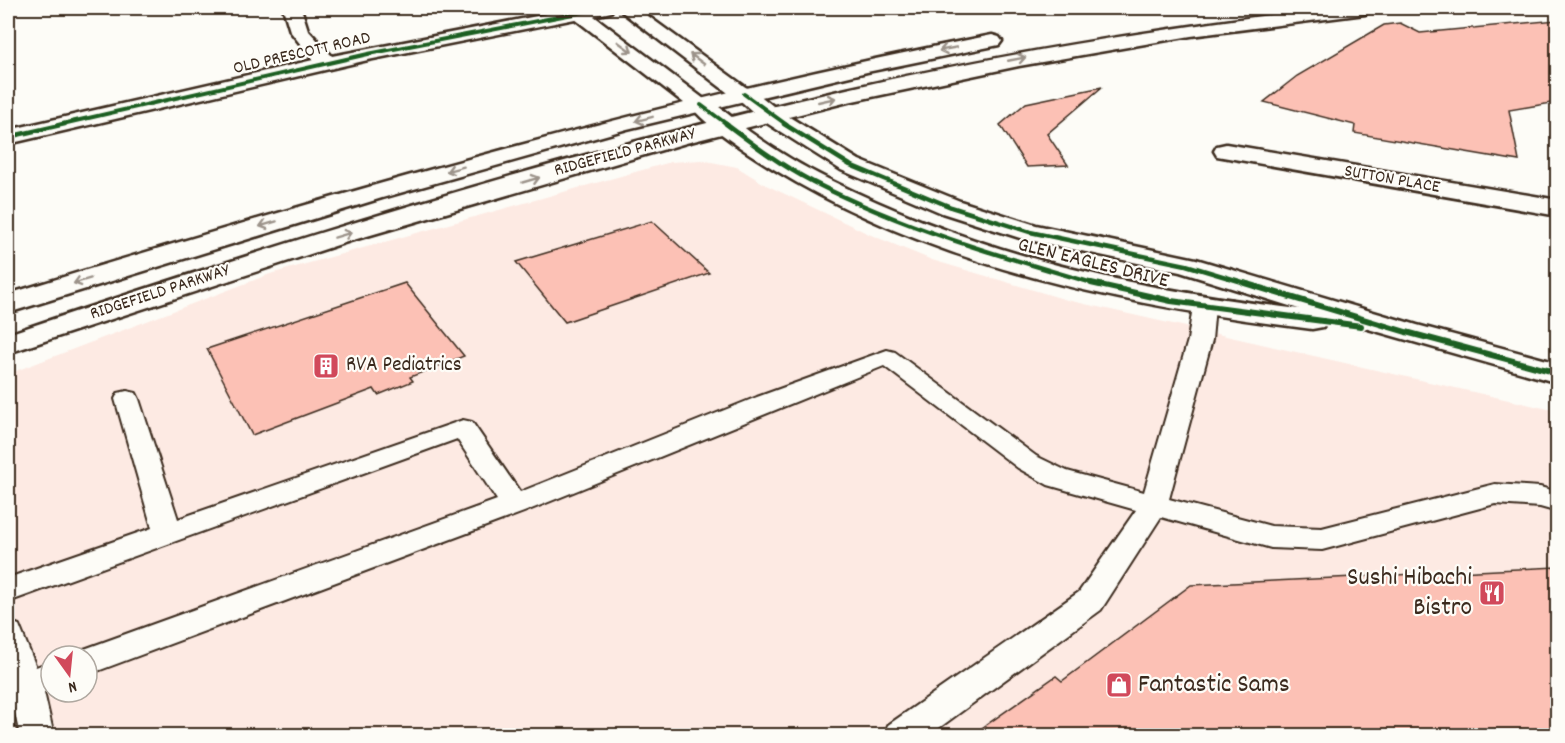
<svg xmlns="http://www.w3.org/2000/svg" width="1565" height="743" font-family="Dekko,sans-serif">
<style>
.built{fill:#fdeae3;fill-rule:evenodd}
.building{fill:#fcc1b5;stroke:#3b2a1e;stroke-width:1.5}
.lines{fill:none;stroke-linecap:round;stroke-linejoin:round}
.service-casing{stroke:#3b2a1e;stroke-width:4}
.minor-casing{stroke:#3b2a1e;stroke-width:5}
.tertiary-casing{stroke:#3b2a1e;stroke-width:5}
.secondary-casing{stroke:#3b2a1e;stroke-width:5}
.service{fill:#fdfcf7;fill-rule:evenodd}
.minor{fill:#fdfcf7;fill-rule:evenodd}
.tertiary{fill:#fdfcf7;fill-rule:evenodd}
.secondary{fill:#fdfcf7;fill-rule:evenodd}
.cycleway-far2-casing{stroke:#fdfcf7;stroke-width:6}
.cycleway-far1-casing{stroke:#fdfcf7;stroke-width:8}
.cycleway-casing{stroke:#fdfcf7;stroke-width:10}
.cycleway-far2{stroke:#1b5e20;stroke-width:4}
.cycleway-far1{stroke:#1b5e20;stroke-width:4.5}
.cycleway{stroke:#1b5e20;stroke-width:6}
.oneway{stroke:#9c938a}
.labels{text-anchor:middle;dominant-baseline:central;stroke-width:4.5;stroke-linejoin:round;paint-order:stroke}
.far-street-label{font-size:18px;fill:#3b2a1e;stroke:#fdfcf7}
.street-label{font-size:21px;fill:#3b2a1e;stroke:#fdfcf7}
.poi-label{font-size:21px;fill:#3b2a1e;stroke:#fdfcf7;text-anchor:start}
.near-poi-label{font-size:26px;fill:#3b2a1e;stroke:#fdfcf7;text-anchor:end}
</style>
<rect width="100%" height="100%" fill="#fdfcf7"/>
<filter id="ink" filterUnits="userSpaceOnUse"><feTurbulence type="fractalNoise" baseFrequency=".0167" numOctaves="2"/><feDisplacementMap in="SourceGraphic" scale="12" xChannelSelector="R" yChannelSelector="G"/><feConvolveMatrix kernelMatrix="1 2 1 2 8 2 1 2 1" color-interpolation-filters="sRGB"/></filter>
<g filter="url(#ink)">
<!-- built -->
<path class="built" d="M701,160L737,167L766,185L871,235L932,260L1067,300L1557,411V735L8,736V374L270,274L671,162ZM51,656H87V692H51Z"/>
<!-- building -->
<g class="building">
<polygon points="1557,20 1557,102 1509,110 1519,161 1354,133 1355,125 1264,102 1297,76 1384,25 1400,23 1420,33"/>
<polygon points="1102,87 1047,134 1068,165 1027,167 1000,125 1026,103"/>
<polygon points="652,221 709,273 565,322 516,262"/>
<polygon points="405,283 464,356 410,377 413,381 378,395 374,389 252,435 207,349"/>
<polygon points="1557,567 1557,730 1462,735 972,735 1056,676 1062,681 1191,585"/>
</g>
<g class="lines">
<defs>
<g id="service">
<polygon points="1204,299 1212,301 1215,306 1212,340 1169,499 1271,526 1322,528 1495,484 1540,487 1558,492 1558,512 1540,507 1495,504 1322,550 1271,548 1161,517 1101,610 928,736 883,736 888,725 1079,592 1136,510 1048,485 1018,468 884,366 524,512 87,675 87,656 74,656 76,652 497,500 457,439 8,602 8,578 152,528 115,399 118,393 127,391 136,393 139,399 178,519 463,420 472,422 520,492 757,397 887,350 895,352 1036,456 1067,471 1144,492 1188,340 1193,306 1196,301"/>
<polygon points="8,621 19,625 36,667 51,661 51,690 44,692 54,736 20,736 14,708 8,710"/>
</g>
<g id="minor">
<polygon points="283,8 301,8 308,30 332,56 578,8 613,8 611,12 594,16 712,105 709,110 693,110 575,19 368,60 8,144 8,130 313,60 290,31"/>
<polygon points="617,8 637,8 755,94 752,99 736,99"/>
<polygon points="1226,144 1558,200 1558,216 1217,156 1214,151 1217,146"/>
</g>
<path id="tertiary" d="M744,87L752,89L778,110L859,160L960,201L1036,225L1196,259L1417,325L1558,363V383L1326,317L1327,320L1323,327L1312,329C1125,306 936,268 772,168C751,155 704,125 690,105L693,100C700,99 704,98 710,101C725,110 737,122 750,132C775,150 801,166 828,179C983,256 1129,288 1299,309L1180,272L1020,238L942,213L841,170L762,120L733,94L736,89Z"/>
<g id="secondary">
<path d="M1325,8H1374L1365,14L1191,36L1019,66L848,102L686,143L350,241L8,353V334C284,242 562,154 847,89C1005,53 1164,28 1325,8Z"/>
<path d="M992,35L999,37L1002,41L999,45L867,72L627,129L382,198L8,313V294C333,194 658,100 992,35Z"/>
</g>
</defs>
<!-- service casing -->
<use href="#service" class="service-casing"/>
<!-- minor casing -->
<use href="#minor" class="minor-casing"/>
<!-- tertiary casing -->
<use href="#tertiary" class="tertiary-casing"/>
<!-- secondary casing -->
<use href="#secondary" class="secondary-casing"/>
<!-- service -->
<use href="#service" class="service"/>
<!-- minor -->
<use href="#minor" class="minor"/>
<!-- tertiary -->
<use href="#tertiary" class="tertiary"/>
<!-- secondary -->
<use href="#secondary" class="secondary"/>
<defs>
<g id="cycleway-far2">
<polyline points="744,94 787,125"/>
<polyline points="701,105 728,125"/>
<polyline points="58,125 368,54 604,8"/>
</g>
<g id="cycleway-far1">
<path d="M726,124C754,145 782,166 813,182C903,228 1000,256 1096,284"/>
<polyline points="784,124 850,165 951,207 1030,232 1186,265 1249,284"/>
<polyline points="8,137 65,124"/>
</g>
<g id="cycleway">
<polyline points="1091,283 1171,301 1361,326"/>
<polyline points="1244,283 1406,332 1558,373"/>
</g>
</defs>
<!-- cycleway-far2 casing -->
<use href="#cycleway-far2" class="cycleway-far2-casing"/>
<!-- cycleway-far1 casing -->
<use href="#cycleway-far1" class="cycleway-far1-casing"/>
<!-- cycleway casing -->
<use href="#cycleway" class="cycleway-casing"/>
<!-- cycleway-far2 -->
<use href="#cycleway-far2" class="cycleway-far2"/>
<!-- cycleway-far1 -->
<use href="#cycleway-far1" class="cycleway-far1"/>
<!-- cycleway -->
<use href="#cycleway" class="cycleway"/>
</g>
<!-- one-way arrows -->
<defs><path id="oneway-shaft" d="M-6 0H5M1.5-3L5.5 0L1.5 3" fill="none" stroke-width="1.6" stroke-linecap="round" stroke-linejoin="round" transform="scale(1.5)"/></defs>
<g class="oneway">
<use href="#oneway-shaft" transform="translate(625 47) rotate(36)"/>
<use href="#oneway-shaft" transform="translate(948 49) rotate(169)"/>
<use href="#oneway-shaft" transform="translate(697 59) rotate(-144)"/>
<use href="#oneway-shaft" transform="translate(1017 59) rotate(-11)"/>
<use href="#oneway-shaft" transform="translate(827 100) rotate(-13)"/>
<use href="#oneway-shaft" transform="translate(644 119) rotate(166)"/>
<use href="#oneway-shaft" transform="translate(455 169) rotate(165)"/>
<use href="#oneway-shaft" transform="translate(531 180) rotate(-16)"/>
<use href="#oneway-shaft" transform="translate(268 224) rotate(163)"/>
<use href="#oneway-shaft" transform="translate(343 235) rotate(-17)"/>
<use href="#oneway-shaft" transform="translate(82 281) rotate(163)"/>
</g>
</g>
<!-- icons -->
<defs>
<symbol id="building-square" viewBox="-11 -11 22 22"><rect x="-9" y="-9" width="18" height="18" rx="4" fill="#d1495b" stroke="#fdfcf7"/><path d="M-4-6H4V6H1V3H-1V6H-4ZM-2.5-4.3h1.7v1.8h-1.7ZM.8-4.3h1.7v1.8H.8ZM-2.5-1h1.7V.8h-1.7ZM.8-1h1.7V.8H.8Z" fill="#fff"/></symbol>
<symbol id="restaurant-square" viewBox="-11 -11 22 22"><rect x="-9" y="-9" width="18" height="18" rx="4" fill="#d1495b" stroke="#fdfcf7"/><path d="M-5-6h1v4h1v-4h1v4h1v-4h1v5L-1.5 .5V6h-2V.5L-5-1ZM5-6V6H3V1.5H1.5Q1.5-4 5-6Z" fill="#fff"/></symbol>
<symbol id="shop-square" viewBox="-11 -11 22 22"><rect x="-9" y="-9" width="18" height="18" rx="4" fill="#d1495b" stroke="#fdfcf7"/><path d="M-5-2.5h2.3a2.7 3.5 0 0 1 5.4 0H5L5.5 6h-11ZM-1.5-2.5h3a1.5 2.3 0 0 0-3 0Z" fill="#fff"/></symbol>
</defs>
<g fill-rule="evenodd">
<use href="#building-square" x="311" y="351" width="30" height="30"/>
<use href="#restaurant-square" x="1477" y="578" width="30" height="30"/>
<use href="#shop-square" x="1104" y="670" width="30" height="30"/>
</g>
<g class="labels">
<!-- far-street labels -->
<g class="far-street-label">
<text transform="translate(302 54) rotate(-13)">OLD PRESCOTT ROAD</text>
<text transform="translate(625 153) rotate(-15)">RIDGEFIELD PARKWAY</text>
<text transform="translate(1392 180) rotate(10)">SUTTON PLACE</text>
<text transform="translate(160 293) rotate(-18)">RIDGEFIELD PARKWAY</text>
</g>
<!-- street labels -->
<g class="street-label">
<text transform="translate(1093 264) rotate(14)">GLEN EAGLES DRIVE</text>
</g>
<!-- poi labels -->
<g class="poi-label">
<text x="346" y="366">RVA Pediatrics</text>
</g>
<!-- near-poi labels -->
<g class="near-poi-label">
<text x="1472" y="578">Sushi Hibachi<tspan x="1472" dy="30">Bistro</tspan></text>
<text x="1138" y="685" text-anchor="start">Fantastic Sams</text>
</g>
</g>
<!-- margin -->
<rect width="1565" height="743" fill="none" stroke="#fdfcf7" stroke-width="30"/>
<rect x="15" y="15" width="1535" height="713" fill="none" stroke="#3b2a1e" stroke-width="2" filter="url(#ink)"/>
<!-- north arrow -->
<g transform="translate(69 674) rotate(165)"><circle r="28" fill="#fdfcf7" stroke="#afa8a0" stroke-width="1.5"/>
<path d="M0-4.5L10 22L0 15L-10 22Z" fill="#d1495b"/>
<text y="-9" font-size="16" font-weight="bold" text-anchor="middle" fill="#3b2a1e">N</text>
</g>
</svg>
